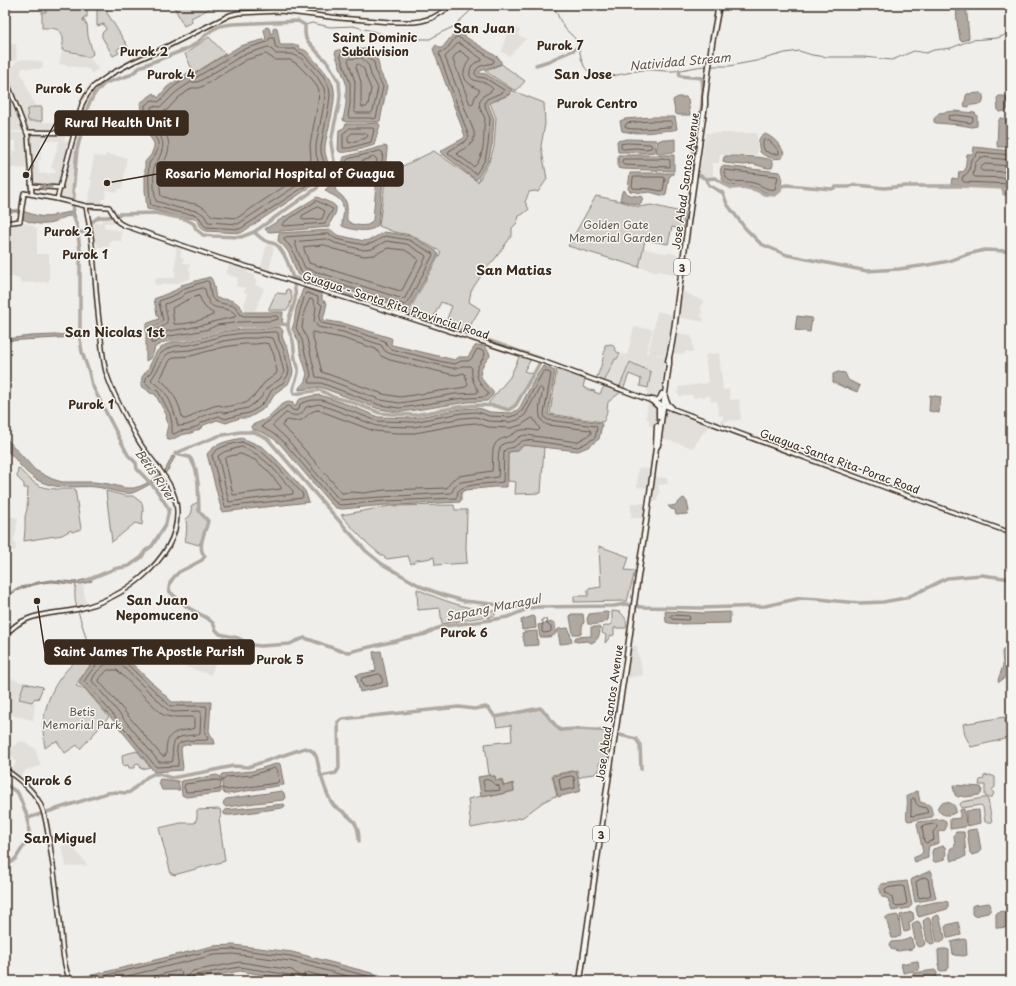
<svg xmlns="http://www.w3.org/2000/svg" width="1016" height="986" font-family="'Playpen Sans',sans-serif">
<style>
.built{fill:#e2dfdb;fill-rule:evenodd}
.green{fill:#d4d1cc;stroke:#887e75}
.water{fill:#afa8a1;stroke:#81766d;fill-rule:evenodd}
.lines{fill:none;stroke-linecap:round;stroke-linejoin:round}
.shore{stroke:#695c52;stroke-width:1}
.stream{stroke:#81766d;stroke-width:1}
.river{stroke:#afa8a1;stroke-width:3.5}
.secondary-casing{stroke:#3b2a1e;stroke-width:6}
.trunk-casing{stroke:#3b2a1e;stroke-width:7}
.secondary{stroke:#f6f6f2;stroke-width:3}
.trunk{stroke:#f6f6f2;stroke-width:4}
.oneway{stroke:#989088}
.labels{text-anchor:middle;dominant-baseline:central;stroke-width:3;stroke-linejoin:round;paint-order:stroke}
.shield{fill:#f6f6f2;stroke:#73675e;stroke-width:1}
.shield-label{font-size:10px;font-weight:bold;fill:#3b2a1e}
.street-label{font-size:11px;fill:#3b2a1e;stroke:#f6f6f2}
.park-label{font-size:11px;fill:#61544a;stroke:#f6f6f2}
.neighbourhood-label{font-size:12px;font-weight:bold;fill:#3b2a1e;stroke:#f6f6f2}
.water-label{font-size:12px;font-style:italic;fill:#64564c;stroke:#f6f6f2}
.quarter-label{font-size:13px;font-weight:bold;fill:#3b2a1e;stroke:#f6f6f2}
.leader{fill:none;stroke:#3b2a1e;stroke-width:1.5}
.callout-dot{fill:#3b2a1e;stroke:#f6f6f2;stroke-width:1.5}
.callout{fill:#3b2a1e;stroke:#3b2a1e;stroke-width:1.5}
.callout-label{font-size:12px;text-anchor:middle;font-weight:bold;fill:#fff}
</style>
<rect width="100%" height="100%" fill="#efeeea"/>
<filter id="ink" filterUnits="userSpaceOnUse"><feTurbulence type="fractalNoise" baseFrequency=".025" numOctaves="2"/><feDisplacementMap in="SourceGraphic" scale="8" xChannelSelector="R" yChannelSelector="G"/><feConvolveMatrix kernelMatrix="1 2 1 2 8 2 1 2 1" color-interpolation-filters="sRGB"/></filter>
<g filter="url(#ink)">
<!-- built -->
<g class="built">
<polygon points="511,26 520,30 518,35 526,39 509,56 502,52 507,30 510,30"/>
<polygon points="16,44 17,60 6,63 7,70 5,72 5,45"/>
<polygon points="62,51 76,54 88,59 90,58 97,67 98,69 92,73 88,69 59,64"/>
<polygon points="23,59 43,62 42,69 22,68 21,73 35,106 27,109 27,121 69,123 71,124 71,127 75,128 74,132 29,131 29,130 27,132 14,96 5,77 5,74 14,64 17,61"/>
<polygon points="111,75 114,80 111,80 104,84 95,92 88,105 81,133 76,131 83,103 93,87"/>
<polygon points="13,98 25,131 5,131 5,102"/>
<polygon points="5,132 27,133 30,169 13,168 6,167 6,164 8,163 8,157 13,156 12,151 16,151 16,141 7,141 7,145 5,145"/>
<path d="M29,132L66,133L64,141L72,142L63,181L75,137L80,138L75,169L72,202L58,200L61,185H32ZM42,140L59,141L51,168L54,169L56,171L55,173L39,174L38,160H41V157H40Z"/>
<polygon points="706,133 757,133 757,155 720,155 719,163 713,163 713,178 704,177 699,172 702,158"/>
<polygon points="106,154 127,158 122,189 118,189 118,192 106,190 105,199 102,199 101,206 87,205 92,180 90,179 94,156 105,157"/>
<polygon points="101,218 106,218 107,219 114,218 115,223 104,223 104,228 122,231 121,241 110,241 109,247 98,247 97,243 93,243 90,224 102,222"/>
<polygon points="23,222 33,226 36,228 37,229 37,254 49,254 49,282 20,283 20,278 15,278 14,277 9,277 9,281 5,281 5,227 7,236 6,224"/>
<polygon points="267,244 274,246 269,272 260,270"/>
<polygon points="176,246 182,248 180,256 184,258 183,263 190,264 189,270 191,271 190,279 175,284 155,285 155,278 175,278"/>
<polygon points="643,248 663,253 672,253 681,256 677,276 660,271 657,272 639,267"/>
<polygon points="230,263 248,269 247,273 255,275 254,279 257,280 255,285 264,288 255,311 245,311 244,304 248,294 244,292 245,288 236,286 238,278 226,274"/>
<polygon points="682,291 703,301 701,309 702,311 701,317 704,318 703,322 678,317"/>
<polygon points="657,311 672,315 670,333 668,333 670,333 665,355 655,354 665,356 660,397 656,400 646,397 651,372 630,361 619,388 604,383 615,360 618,359 620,354 627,355 634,327 653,329 646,353 648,353 654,328 661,330 654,328"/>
<polygon points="675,332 691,336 693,341 693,352 685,351 685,354 672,353"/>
<polygon points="719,353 723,390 729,389 730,400 739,399 741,420 725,421 725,426 721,426 721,420 723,419 723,415 719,416 717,401 711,402 710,396 693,398 692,395 679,396 679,394 677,394 677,391 679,391 678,387 708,383 705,355"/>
<polygon points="648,401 655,404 658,410 656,427 649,426 649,421 646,417"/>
<polygon points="667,409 674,411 711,425 703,433 693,448 661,438 665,412"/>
<polygon points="638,468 649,469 647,488 637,487"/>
<polygon points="653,477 667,478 668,484 658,485 660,492 658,496 657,501 650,502"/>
<rect x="631" y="503" width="14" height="15"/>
<polygon points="8,516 18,518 16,527 17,528 14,539 16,550 9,551 5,544 5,527"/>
<polygon points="76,585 83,585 86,606 78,608 75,589"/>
<polygon points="204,639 205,640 202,645 203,646 203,648 211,652 210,655 217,658 211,675 184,666 191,641 200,646"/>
<polygon points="631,646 637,646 638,655 640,660 643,675 628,678 628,668"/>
<polygon points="5,676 24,683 19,698 17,697 17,699 35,703 33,720 5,714"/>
<polygon points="23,741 25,742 28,745 35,748 41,766 26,770 18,779 9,770 15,765 16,761 11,755 9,749 19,742"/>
<polygon points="70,843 87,865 66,867 65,860 61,846"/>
</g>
<!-- green -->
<g class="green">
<path d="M58,5H87V17H84L83,21H85V24H87L88,36L93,54L88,58L87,57L82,56L77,53L62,50C62,46 64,42 63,39C63,27 50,28 42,28V12H46V7Z"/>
<polygon points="98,5 108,5 106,11 128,47 123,50 120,47 117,50 119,53 113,56 102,37 102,33 106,29 104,24 97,26 97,10"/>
<polygon points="173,5 214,5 215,6 191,18 192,22 184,26"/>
<polygon points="209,37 225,54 195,73 192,69 185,54"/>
<polygon points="502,64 504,66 525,81 517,90 514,90 485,71"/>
<polygon points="514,91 516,92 544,103 545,124 541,146 547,179 538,192 535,191 529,192 525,202 529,209 523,214 519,216 517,223 512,228 512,235 495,259 484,271 471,291 469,302 480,309 467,331 445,324 452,306 441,302 432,320 409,311 441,252 411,235 394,232 379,226 386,174 434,151 478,182 489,162 494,147 496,118 490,103 511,94"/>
<polygon points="33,107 42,107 42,121 28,121 27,110"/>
<polygon points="596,196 620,201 639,207 651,205 685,213 683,229 672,227 668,244 645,240 639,267 568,246"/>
<polygon points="287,289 290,290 292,298 289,308 286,310 269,310 269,308 276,293 286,294"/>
<path d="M612,344L617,352L620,354L617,359H615L604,382L596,379C601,368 604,357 605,345Z"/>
<polygon points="520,355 531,359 524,371 532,374 515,405 508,409 494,405 489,405 489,402 510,377"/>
<polygon points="630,362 651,372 648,388 640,386 641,379 629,374 623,390 619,388"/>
<path d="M557,368L585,379L583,387L589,390L595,391L594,392L600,394L604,386L621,392L608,402C607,409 607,416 603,422L550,414Z"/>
<polygon points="524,445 544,447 541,493 515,494 516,482 508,481 508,452 517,451"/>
<path d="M18,468C25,475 32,482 40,486C49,490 65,489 75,489L81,529L72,532L71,530L62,535L24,541L25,530V517L27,509L28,488H24V484L17,477Z"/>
<polygon points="106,491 126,496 133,496 142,503 143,510 142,525 135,523 112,542"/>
<path d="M198,502L199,511L207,522L205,532L199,545L185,541C187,533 187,527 186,519L189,517L192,512L191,506Z"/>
<path d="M454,505L455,510H467L466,548L467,563L435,565L434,557L426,559L417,560L411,564L408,556L387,559C369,547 355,531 341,515L390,506Z"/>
<polygon points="599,546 629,557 625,570 635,571 627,601 574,602 574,596 588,596 588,589 601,587"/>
<path d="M417,589C441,600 468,610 495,611V615L488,618V616L442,624L440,608L418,610Z"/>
<path d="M612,611L620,612C625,617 628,621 626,628H614V635L610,636L607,641L605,643L606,635L602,633L603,627L612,624Z"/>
<path d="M82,656L86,662L87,664L90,666L79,680L76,686L85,689L109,717L80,749L77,745L65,753L57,741L52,743L45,748C44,741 43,734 43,726C45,698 59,673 82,656Z"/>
<polygon points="24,683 43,687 38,699 35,698 32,702 19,699"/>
<path d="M540,709C549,714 552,724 560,731L576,729L612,731L608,759L601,758L599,764V771L596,772L595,774L586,775L579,778L577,770L552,775L557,796L553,797L543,802L523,817L508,821L471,828L468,799L491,794L492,796L514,791L513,783L504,786L502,779L496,781L495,776H491L490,774L489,775L485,744L512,741L511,725L497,727L495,718Z"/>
<polygon points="1004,717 1009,738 971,747 965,735 963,724"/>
<polygon points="137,751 150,767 141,769 139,763 135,764 135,768 129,768 128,765 123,766 122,755"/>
<polygon points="990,775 995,777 995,787 992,790 994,794 990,798 985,796 985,785 979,785 980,780 984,779 984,776"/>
<polygon points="983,798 987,798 988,800 992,822 985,822 983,807 981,805 961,808 960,804 962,802"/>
<polygon points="220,809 221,817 219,819 225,861 174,875 173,874 171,874 159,828 181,823 195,823 197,817 197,810"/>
</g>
<!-- water -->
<g class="water">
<path d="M958,5H966L969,37L968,39L962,41L960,40C959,30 954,14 958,5Z"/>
<path d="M266,27L269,28L271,34L273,33V28L275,27L277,28L280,45H298L300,49C307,49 310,55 314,60C321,67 329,75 333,85C338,99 327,131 325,146V153L328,163C326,167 322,170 319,174C317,179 316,183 312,186L241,233L205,231L199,226L197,221L195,219L176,216L154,210L147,209L145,190V162L151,155L154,147V143L150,137L141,128L144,125L145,116L141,110L140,103L154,93L158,98L167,87L192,70L195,73L240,46L266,39L264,30Z"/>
<polygon points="456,31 499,58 501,62 501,64 480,71 479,73 486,74 512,90 509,94 488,104 494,119 492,145 488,161 478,178 476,180 441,153 442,150 464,138 465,136 433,49 436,45 440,48 442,48"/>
<polygon points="367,49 370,51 372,57 377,59 378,61 380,72 387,86 380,121 378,122 346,122 343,120 346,104 346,83 335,53 336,51 338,50"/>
<path d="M981,93C984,95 984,100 982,104L972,105L968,107L964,106L966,96L967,94Z"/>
<polygon points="999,96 1005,96 1007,97 1008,108 1006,111 999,112 998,111 997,98"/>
<polygon points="678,97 686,97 688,99 690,115 678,115 675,113 673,100"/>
<polygon points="954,111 975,113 977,116 977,126 972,127 961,125 936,123 934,122 934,119 939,113"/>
<path d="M652,117H675L677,129C672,131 667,130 661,131C649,133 635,134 622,131L620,121L625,119Z"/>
<polygon points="1000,118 1003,118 1006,120 1007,145 1006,147 998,147 997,145 998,123"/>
<path d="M378,123L380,125L374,145C369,147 345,154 340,152C339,152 339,150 338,150L339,130L344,128L346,124H364Z"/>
<path d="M765,134C773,137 782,146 784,154L782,158C775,160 765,157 760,152C758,145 757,136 765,134Z"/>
<polygon points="628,139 656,140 655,152 645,153 639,153 636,152 618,152 617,141"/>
<path d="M663,139L668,140L675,139V152C669,152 662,155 656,152L658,141Z"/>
<polygon points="384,146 387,147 387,150 384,176 343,171 340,173 332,181 329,177 342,164 344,157"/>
<polygon points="974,147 1011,151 1011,187 951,185 952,178 958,179 959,172 965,171 967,154 973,154"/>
<polygon points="618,155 674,155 674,171 623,169 618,168"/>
<path d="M725,156C735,156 766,156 773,161V165L772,168H767L753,164L744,165L725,163L723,161L724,157Z"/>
<path d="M722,166L780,172C783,176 782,180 781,184C777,203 764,190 753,187C742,184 724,190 721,175C720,171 720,169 722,166Z"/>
<polygon points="630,173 674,173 669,177 666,195 664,196 650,192 641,193 630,191 628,189"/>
<path d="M345,174L383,180L378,225C370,234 352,230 342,226V224C343,214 347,204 336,197C332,194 328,194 325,190L340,176ZM347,178L374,181L376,184L373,220L368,225C361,226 352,226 347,220C346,213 349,207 345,200C342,194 335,193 335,187L342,179Z"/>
<polygon points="623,190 627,194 630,195 643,197 641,204 639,205 620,200 622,192"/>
<path d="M317,197L333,204L336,207C337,216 330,218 330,227L270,232L267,231L265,229Z"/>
<path d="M72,205H74V208L75,210L74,212L76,218C68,213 62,219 55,222C46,226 32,224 23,219C21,218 19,215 17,212H5V209C9,210 14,210 18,210C32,213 39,219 54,216V215L71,212Z"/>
<path d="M331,230L337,235L364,241L372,239L384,232L411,236L436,251L438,255L409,308L407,309L299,275L297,274C292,260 290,250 278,241L279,233Z"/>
<path d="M210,277C215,282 214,291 216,298C230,300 237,299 244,312H283L282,324L271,325L240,326L235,327L218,329L210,333L190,337L170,339L155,347L152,357L146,361V324L159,319L157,314L154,299L176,290L181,285L185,284Z"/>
<path d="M305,288L322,294V300L327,303L323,320L346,324L391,338L392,339L391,344L392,345L455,360L459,357H468L475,346C482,344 489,347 490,356C487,360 482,365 481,370C478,378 488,386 493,392V395L487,401L468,402L409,411L398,412L379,409L320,387L299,390V388L305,381L307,374L300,351L299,342L292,329L294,323L296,309L303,289Z"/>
<polygon points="797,316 812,318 810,332 795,330"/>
<polygon points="280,327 283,331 282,336 285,344 288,348 293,371 292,376 288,384 274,394 272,399 262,410 254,415 248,418 240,418 226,423 217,420 204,425 200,429 191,433 181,435 171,440 168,440 166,434 168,425 166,417 167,416 155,394 150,393 146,389 141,386 142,377 148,369 157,351 165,345 175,342 184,342 202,338 221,332 242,329 256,329"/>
<polygon points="79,334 80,335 74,337 5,341 5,339 31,336"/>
<path d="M543,366L555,371L548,415L601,423L602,425L599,439L588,447L578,451L524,445L516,451L508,452L507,487H494L465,490L461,493V500L460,502L398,505H386L342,509L336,508L330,503L280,444C271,436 263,432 252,429L251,427L252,425C257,423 263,421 267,418C275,412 281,401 292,402L294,406L295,407L297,402L300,399L311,396L320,395L352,406L378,417L413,418L461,409L476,408L482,409L490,412L512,413L519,409L535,378Z"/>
<polygon points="838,372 845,373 848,380 860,386 857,392 845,387 845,388 833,382 833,374"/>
<polygon points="930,395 941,397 939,413 929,411"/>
<path d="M5,437L35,470L52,479L62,482H94L109,484L125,488H134L141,486L151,481L166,469L172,456L175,457C172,461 171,466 168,470C162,478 141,490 132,493C124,495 105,488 96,487C87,486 77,487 68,487C45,487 30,479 16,460C13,456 6,451 5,446C4,443 5,440 5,437Z"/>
<path d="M242,438L263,447L277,460L305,491L309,502L222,512L207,454C216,442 229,441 242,438Z"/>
<path d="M684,498L687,502L689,511L687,514L676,515L675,510L671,509L668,506C671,506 675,506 678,503C681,500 681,499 684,498Z"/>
<path d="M91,578L92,581C77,587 67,583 52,582C43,582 20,588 13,593C10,596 7,599 5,603V598L15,589L38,582L52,580L75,582Z"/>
<polygon points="665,611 705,613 730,612 730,623 679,624 669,623 666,622"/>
<path d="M606,612L609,613L608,620C603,624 594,625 588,624L587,619L589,614Z"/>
<polygon points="571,614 583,614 584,622 582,627 582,630 581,634 573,634 570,617"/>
<polygon points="533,616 535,617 536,628 522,630 521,620"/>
<path d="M553,622L555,623C555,626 556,631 556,633C554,638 544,637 540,637L538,625Z"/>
<path d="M591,627H598L600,628C600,635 598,641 591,643L588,641L577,642L575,641V638L576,637L591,636Z"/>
<path d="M568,628L569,629L572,642C571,643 563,644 560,644L559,637L557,630L559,629Z"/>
<polygon points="537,631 538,645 525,646 522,633 524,632"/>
<path d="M1005,649H1011C1011,664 1014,673 999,682L998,680L1003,666L1002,652L1003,650Z"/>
<polygon points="381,651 388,686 360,692 356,675 376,671 373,652"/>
<path d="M104,655H123L172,702H211L209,731C210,736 215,738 215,744H190L182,746L181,749L183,768L182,770L154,772L144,758L107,713L85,688L79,684C81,675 95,659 104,655Z"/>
<polygon points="279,763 280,764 284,785 283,785 228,794 225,794 223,792 221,775 222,774 252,771"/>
<polygon points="576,771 581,791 558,797 553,776"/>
<polygon points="217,775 220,777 221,791 220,793 186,797 182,795 181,781"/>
<polygon points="490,775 491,777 495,776 496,781 501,780 503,786 513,784 514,791 492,796 492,794 481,796 478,777"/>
<polygon points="160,779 178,781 180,790 162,790 159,783 159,780"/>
<polygon points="953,785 981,787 982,790 981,794 979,795 965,797 961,796 958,797 955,795 953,786"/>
<path d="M282,791L284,793L285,798L283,800L255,803L226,807C222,805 223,801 226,799Z"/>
<path d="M916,791L918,792L920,802C932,806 929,802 933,815L932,817L909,821L907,820C906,815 907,812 907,807C908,803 907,800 907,796Z"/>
<path d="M946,802C952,803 956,805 956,812C943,822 928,805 946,802Z"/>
<polygon points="284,804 285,806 282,808 232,815 226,815 224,814 224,811 225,810"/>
<polygon points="964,809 966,823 966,811 979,810 980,823 968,826 967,824 965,827 950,829 950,819 960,818 960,810"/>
<polygon points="942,819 946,821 946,828 945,830 938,832 939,843 929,846 928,851 928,858 915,862 913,858 920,855 923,852 917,824 918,822"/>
<polygon points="976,829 978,832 981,850 978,853 972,855 970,853 967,831 969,830"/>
<polygon points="956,832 964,832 966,856 964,857 951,861 950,859 950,849 955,846 954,835"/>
<path d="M943,846L945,847C947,856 946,862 935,862L933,861L932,852L933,849Z"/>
<polygon points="930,871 932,872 932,881 936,898 934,899 915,902 911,881 912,879"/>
<polygon points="907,881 912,905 909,908 892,911 888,899 887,898 882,897 879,886 881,884"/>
<polygon points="945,901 948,902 948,908 947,909 919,917 918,916 916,909 917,906 935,902"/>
<path d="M989,903C992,905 991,911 988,913L974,916L972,914V906L974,905Z"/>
<polygon points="1004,911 1007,914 1011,914 1011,927 997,928 996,927 996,914 998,912"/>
<polygon points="912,912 913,913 914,919 909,923 910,930 909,931 904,932 900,915"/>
<polygon points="897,915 899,917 901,935 896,938 892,938 886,919 886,917"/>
<polygon points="938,915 939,916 943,930 942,932 944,933 945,938 942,942 938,943 937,942 932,919 933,917"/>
<polygon points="927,918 929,918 931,922 935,942 934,944 931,944 927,941 923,921"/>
<polygon points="918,921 920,923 925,944 923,946 918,947 916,945 912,925 913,923"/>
<polygon points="958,922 961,934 961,935 949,938 947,937 945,927 947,925"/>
<polygon points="911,938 914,947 912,949 898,951 891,949 889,945 891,942 902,941"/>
<polygon points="964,939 966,940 967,955 964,956 954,955 953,954 951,942"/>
<polygon points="233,945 292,952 402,981 299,981 240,971 185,981 61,981 97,974 213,946"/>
<path d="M941,949H946L949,950V968C947,971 943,971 941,971L939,970L938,952V950Z"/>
<polygon points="916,961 918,962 919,970 903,973 903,972 901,964"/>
<polygon points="935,970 937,973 936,979 914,980 912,979 912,975 913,973"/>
</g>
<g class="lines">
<!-- shore -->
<g class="shore">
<path d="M456,37H458L494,60V61L493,63C486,65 475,65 475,74L478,77L485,78L504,90L503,92L487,99L485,102V106L490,119L488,145L485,160L476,174L448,153L449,151L466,141L469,137L439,54L440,52L445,51Z"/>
<path d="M270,38H274L275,46L278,49H295L298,52L303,54L317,69L324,77L329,87L330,95L329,104L321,146V153L324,162L317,170L313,180L310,183L240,229L206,227L203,224L200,218L196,215L177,212L151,205C149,199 148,169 149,164C150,161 153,159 155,156C162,143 157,138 147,129L149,116L145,109V105L152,100L157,102L160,101L170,90L176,85L191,76L197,77L241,50L267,42Z"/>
<path d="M459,43L482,59V61C476,62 471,64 470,71C468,80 476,81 482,82C486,83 491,87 493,89C490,94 482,94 480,101C478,108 483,113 485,119C485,122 484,125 484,128C484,141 484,157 474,167L457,154L458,152C467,147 476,144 474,132L445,57L457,44Z"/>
<path d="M269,47L276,54H292L301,58L316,75L324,88L325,95L324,104L316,145V154L318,161L311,170L308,178L238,224L208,222L204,215L198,211L178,208L156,201C154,195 153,171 154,166C155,163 158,161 159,158C166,144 163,138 153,127L154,115L151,109V107L153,106L159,107L163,105L174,94L179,90L191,82H197L200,81L243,55Z"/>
<path d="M460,51L470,58C465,67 459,77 471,85C473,87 477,88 480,90L475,97L473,104L472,105L470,104L453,60C453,57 457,52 460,51Z"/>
<polygon points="365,53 367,54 370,60 374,62 376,73 383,87 376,118 374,119 370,118 349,118 348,116 350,104 350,83 340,55 342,54"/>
<path d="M266,54L275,60H290L297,64L312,79L319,90L318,103L310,145L311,159L306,168L303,174L237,218L212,216C201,203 197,204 181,202C174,201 168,198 161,196C160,192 159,172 160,168C161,166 163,164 164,162C172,147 170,138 159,125L160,113L167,110L178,98L192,88H199L203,86L246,60Z"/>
<polygon points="362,58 369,66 371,75 378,88 373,111 371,113 356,113 354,111 355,82 348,60 349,59"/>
<polygon points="358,64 364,69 366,77 371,89 368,105 366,107 362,107 361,105 361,82 356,67"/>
<polygon points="957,115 972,117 973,118 973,121 970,123 950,120 948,119 949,116"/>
<path d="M652,121H671L672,122V125L671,127C657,127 640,131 626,128L625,126L627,123Z"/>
<polygon points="350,128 373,128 374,130 371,142 349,148 343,148 343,134"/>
<polygon points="352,133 366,133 368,136 366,138 349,143 348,141 348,137"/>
<path d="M764,139C770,139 775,147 779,151V154H772L765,151C763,148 762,142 764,139Z"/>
<polygon points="628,143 650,144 652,146 651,148 645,149 636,148 623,149 621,148 621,144"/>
<polygon points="380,151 382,152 383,153 381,170 380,172 348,168 346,166 346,161 348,159"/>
<path d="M1011,155L978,152L975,157L971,159C969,167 971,173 963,176L962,180L964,182L1011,184"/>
<polygon points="375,157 377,160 376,165 375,166 362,165 361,163 362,161"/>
<polygon points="662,158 670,160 670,167 624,165 622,163 622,161 623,159 658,159"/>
<polyline points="1011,160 981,157 975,163 973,175 975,177 1011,178"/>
<polyline points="1011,166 985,164 981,167 980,169 982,171 1011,172"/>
<path d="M725,170L776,176L778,177L775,189C767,191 762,185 754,183C747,181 739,182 731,181C727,180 725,176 724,172Z"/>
<polygon points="635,177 664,177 665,179 663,190 661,191 651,189 633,188 632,186 633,178"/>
<polygon points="317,201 333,209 325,223 284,226 282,225 283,223"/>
<polygon points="318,207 325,211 322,219 304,220 302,219 302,216"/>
<path d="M329,234L336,239L364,245L373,243L385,236L409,240L432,253L433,255L407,304L405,305L301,272C296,260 294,248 284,240V238L286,237Z"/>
<path d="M327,239L335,243L364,250L372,249L386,241L407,244L425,255L426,257L405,298L403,299L305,268C302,261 296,248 295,242Z"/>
<polygon points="325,245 333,249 364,256 374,255 388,248 405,250 417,258 418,260 402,290 400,291 309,263 304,249 304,247"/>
<path d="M207,281L209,282C210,287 210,291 211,296C213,304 228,304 235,306L241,315L244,316H277L278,317V319L270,321L239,322L234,323L217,325L209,329L190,333L169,336L161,339L154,343H151V327L160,323L163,320L159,303V301L177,294L183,289Z"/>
<path d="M203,288L205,289C209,312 214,305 232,311L236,315L235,317L216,321L207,324L189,328L168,331L158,335L156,334V330C172,323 167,320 165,306V304L180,298L186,293Z"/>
<path d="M306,293H308L318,297V302L322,305L319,318L321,323L345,328L385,341L387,346L391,349L443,362L455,364L461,361H467L470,360L472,358L477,349L484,351L485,355C483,359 480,362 478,366C473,376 482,386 488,393V395L485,397L468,398L456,399L408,407L399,408L380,405L321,383H310L309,382L311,375L310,370L304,350L302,340L296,328L300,311Z"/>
<path d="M198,296L200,297C202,304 205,309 213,313V315C202,320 186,325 174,324L172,308C181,304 188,298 198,296Z"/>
<path d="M310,299L313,300L316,308L314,321L318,327L343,332L381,345L385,351L391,354L452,368H457L462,366H470L472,368C471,376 473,383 478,390V392L477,393L455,394L407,402L399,403L381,400L323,378L316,377L307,339L302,328L304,312Z"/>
<polygon points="276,332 278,333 279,340 284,350 289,371 288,375 283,383 279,385 271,391 268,397 264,402 258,408 249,413 239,415 225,419 219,416 216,417 203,422 198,426 189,430 180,431 174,434 172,433 172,424 170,414 164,402 158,391 152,389 145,382 147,376 151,372 160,354 167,349 175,346 189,345 202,342 222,336 243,333 256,333"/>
<polygon points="313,332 321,334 342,338 376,349 381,356 390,360 450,374 456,375 464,373 465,374 468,385 466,387 407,396 400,397 383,394 322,372 312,334"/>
<path d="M264,337L273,338L277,348L279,352L284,372L283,374L280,379L268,387L260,399L248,408L225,413L220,411L215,412L200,417L195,422L187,425L180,426H178C175,414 170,396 161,388C158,384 155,385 151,380L161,364L165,356L169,353L176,351L190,350L204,347L223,341L243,338H256Z"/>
<path d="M264,343L269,344L274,355L277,372L276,374L264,383L256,394L246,403L225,407L219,405L214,406L198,412L191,417L185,419H183C181,415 181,412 180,409C176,397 169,387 160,379L170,360L175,357L191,356L205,352L224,347L244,344H256Z"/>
<path d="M545,371L550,373L551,374L544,414L545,418L548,420L596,426L597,428L595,438L586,443L578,447L526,440C520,441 518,445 514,447C509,449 508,447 504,451L503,482C492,484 465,483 458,491L457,497L456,498L385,501L341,505L338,504L333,500L283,441L277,436L262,427L263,425L269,421L287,406H289L292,410L296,411L299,409L300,404L302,403L312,400H322L377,421L413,422L462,413L476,412L481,413L489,416L510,417L516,415L522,411L539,379L543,372Z"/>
<path d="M541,388L543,390C541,401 534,420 548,425L590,430L591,432V434L577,442L526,435C518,436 518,439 512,442C509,443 506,442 503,444C495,450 500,469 498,477L461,482L456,485L451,493C414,495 377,497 340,500L336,496L286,438L273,426V425L286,413C296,416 300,418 306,407L319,404L377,426L414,427L462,418L476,417L488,421L510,422L518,420L525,415L539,389Z"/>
<path d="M318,410L374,431L397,433H415L463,424L476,423L488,427L511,428L521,425L532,418H533L540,429L538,431C533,430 527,429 522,430C518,430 515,433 511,435C504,440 496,437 493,450C492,457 493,465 492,471L459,476L452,480L447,488L385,490L363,493L351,492L342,493L291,434L282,426L283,424L287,420C308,425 303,412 318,410Z"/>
<path d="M242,442L261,451L274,463L302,493L303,496L302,498L225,507L212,455C218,446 232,444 242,442Z"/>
<polygon points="242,447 258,455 271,466 293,491 293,494 229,502 218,456 224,452"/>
<polygon points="241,454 255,460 267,470 281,487 281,489 233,495 225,459 227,457"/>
<polygon points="672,615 689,616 690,618 688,620 672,619 670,617"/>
<polygon points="543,619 546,619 547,624 551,627 551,631 550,632 544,633 542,632 542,627 543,622 542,621"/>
<path d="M105,659H122L170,706H206L207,708L205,731V734L208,738L207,740C200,741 179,738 177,747C176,753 179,760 178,766L156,767L110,711L88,685L84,682L85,680C90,672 96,664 105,659Z"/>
<path d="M106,664H120L168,710L173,712L199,711L201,712L200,734L198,735C176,736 171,737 173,760L172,762H159L114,707L92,681C93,675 100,668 106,664Z"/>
<path d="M108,670H117L163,715L171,717H193L194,719V728C190,730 185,730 181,731C167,733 166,743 166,755L165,756H162L99,681L100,678Z"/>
<path d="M380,674C382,675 383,681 382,683L365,687L363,686L361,680L362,678Z"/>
<polygon points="275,768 277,769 279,781 277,783 228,790 222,788 217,790 188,792 186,792 184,787 185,784 216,780 222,781 227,777 252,775"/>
<polygon points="571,776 574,777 575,788 561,791 559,779"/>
<path d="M484,780C492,778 491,784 499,786L500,790L495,791L491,790H485L483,782Z"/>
<path d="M913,798L915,799C916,807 920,806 926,808L928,812L927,813L912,816L911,815V800Z"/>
<polygon points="935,824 937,825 937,827 933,832 934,840 926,843 924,841 922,827 923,826"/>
<polygon points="925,877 928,879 931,895 929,896 919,898 918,896 916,882"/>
<path d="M902,886L904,887L907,903L905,905L895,906C891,901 895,896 886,893L885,889L886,888Z"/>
<polyline points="82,981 213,950 233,949 291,956 386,981"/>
<polyline points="107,981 214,955 233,954 290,961 366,981"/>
<polyline points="133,981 180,970 182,972 180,981"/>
<polyline points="186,981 188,975 193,971 240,962 292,970 298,975 299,981"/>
<polyline points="191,981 192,977 195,975 240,967 290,975 293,977 294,981"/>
<polyline points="305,981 304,974 306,972 342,981"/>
</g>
<!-- stream -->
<g class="stream">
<path d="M553,5C557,12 559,20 564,27C567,32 573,35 576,40C580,48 580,58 584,66C595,86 627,71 644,70C654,69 664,72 674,71C685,70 696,66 707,66"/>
<polyline points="305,25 312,23 330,27 353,26 376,32 398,40 411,41 419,39 430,39 440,33 453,27 468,13 476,5"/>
<polyline points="710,66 729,66 756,61 785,53 799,51 812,55 827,57 865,57 892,60 914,51 926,53 934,50 951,48 971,40 997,38 1003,36 1011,30"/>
<path d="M76,584C74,592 75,600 77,608"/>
<polyline points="78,611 87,641"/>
<polyline points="88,641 92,652"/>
</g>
<!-- river -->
<g class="river">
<polyline points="536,65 552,60 555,58 574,50 578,47"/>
<path d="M679,70L680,76L702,78C705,99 699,121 695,141C693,152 692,163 691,173"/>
<polyline points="697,174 706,179 709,185 723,193 727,204 745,228 761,244 787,255 867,271 899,269 928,265 949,261 968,254 985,250 1005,251 1011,252"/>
<polyline points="706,179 715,178 726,185 732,188 743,187 756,190 764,194 775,195 780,191 781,186 787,185 832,189 836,187 849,187 854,185 867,186 884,188 906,186 959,186 1003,188 1004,194 1011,194"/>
<polyline points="73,210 74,194 73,192 77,150 88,106 95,93 104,84 111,81 115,80 130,75 142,66 184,50 194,45 212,30 220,26 232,24 298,21 305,25 305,33 306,39 319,54 328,63 339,82 340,95 339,105 334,126 331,143 334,161 330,167 323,175 317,188 254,232 241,237 213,236 203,235 196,229 194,224 191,222 185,219 155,213 119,214 108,217 99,217 89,224 90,229 89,231 78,233"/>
<polyline points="73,215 77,226 80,250 80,339 82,352 89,372 92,385 128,455 136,463 137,469 155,488 169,509 166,524 152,546 145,551 142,557 129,566 114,569 87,580"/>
<path d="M254,232C258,235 261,239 266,241C273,244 276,242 281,250C289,261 297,287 295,300C293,309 288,317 288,326C288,332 292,336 293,341C294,347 294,353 295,359C296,362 298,365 298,368C300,378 290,386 294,394L320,390L333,397L349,401L380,413L392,414L414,415L458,407L477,405L495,406L509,410L516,405L542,359L461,331L292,277"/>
<polyline points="166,341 191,338 211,333 218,330 235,328 240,326 271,326 282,324 288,325"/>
<polyline points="176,453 218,436 240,432 254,432 267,438 326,506 366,551 382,564 422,587 443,595 464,601 528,608"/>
<path d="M175,454L189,457L191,459L196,470L198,483L199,511L208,521C206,531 196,548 205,556L202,560L191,566L179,572L174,577L170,583L169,588L170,592L187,607L207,618L213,623L216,630L220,634L238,638L252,645L260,646L290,644L296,641L305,638L341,651L349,652L378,645L396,641L407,638L426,634L435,629L445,626L484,621L508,617L530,608L537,607L614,606L625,604L641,607L700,608L733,607L765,606L801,598L820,599L836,601L860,603L883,602L905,598L921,591L947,578L982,575L1011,579"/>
<polyline points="620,735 636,739 640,745 641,769"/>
<path d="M321,776L336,773L339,768L338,722L342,719L459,707L474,709L486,707L490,710L495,717L540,708C549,715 552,723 560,730L576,729L612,731"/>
<polyline points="5,784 18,793 28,818 29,835 28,839 16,858 5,868"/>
<path d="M28,818L107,793L116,792L126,793L130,792L147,777L153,774H159L171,778L210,771L233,766L248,767L305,748C317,751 317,758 319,769C323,781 326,796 334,806C336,808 340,809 342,811C354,820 359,825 359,841"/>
</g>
<defs>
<g id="secondary">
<polyline points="5,77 28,136 32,194"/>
<polyline points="27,132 75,133"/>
<polyline points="31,186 61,188"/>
<polyline points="57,199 82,104 87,95 93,87 111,74 133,62 158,51 230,15 238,13 280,11 339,18 390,22 414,22 421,21 432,18 444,11 452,5"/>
<polyline points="5,223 20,221 24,193 57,199 86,206 109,207 118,222 123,225 219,258 271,274 291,281 394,313 542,361 622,390 892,490 1011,533"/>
<path d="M5,636C24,611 53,615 79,609C102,603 123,593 141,578C161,561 178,538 177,511C176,483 154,465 140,443C128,422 113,395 106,372C102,357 101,336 99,321C96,296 95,270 92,245C91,232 88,219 86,206"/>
<path d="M5,769C17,778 30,787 38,800C46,813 47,830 50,845C53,867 57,889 59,912C62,935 61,959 70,981"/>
</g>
<g id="trunk">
<path d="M668,361C675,336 676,308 680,283C688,223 696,164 705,105V97L712,43L719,5"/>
<polyline points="665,397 667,403 672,408"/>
<polyline points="651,400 659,407 659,417"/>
<path d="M652,400C658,401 660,400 662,394"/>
<polyline points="656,445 657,426"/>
<polyline points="580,981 608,781 626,662 635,597 646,522 656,448 658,445 659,437 669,364 669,359"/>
</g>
</defs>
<!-- secondary casing -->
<use href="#secondary" class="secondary-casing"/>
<!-- trunk casing -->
<use href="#trunk" class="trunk-casing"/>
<!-- secondary -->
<use href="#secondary" class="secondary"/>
<!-- trunk -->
<use href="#trunk" class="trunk"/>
</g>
<!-- one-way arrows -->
<defs><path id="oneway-shaft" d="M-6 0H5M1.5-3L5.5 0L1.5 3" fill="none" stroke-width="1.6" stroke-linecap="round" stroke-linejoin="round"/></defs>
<use class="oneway" href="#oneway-shaft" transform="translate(46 187) rotate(-176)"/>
</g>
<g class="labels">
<!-- shield labels -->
<g class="shield">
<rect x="674" y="259" width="16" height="16" rx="3"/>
<rect x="593" y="826" width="16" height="16" rx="3"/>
</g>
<g class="shield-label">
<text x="682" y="267">3</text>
<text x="601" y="834">3</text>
</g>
<!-- street labels -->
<g class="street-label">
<text transform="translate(685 181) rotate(-82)">Jose Abad Santos Avenue</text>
<text transform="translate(396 305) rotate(18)">Guagua - Santa Rita Provincial Road</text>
<text transform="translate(840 461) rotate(20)">Guagua-Santa Rita-Porac Road</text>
<text transform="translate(609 713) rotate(-82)">Jose Abad Santos Avenue</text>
</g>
<!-- park labels -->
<g class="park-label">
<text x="616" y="224">Golden Gate<tspan x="616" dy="13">Memorial Garden</tspan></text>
<text x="82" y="711">Betis<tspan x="82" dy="13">Memorial Park</tspan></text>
</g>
<!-- neighbourhood labels -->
<g class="neighbourhood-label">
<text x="375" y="37">Saint Dominic<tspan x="375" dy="14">Subdivision</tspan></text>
<text x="560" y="45">Purok 7</text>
<text x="144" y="51">Purok 2</text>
<text x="171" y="74">Purok 4</text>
<text x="59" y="88">Purok 6</text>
<text x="597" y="103">Purok Centro</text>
<text x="68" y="231">Purok 2</text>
<text x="85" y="254">Purok 1</text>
<text x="91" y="404">Purok 1</text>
<text x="464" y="632">Purok 6</text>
<text x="280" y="659">Purok 5</text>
<text x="48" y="780">Purok 6</text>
</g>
<!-- water labels -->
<g class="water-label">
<text transform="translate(680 61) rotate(-5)">Natividad Stream</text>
<text transform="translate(156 475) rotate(55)">Betis River</text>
<text transform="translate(493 607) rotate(-11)">Sapang Maragul</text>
</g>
<!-- quarter labels -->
<g class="quarter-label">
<text x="484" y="27">San Juan</text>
<text x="583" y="73">San Jose</text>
<text x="514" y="269">San Matias</text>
<text x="115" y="331">San Nicolas 1st</text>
<text x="157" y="599">San Juan<tspan x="157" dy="15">Nepomuceno</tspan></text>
<text x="60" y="837">San Miguel</text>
</g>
</g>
<!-- callouts -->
<path class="leader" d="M26 175L55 123M107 183L157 174M37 601L45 652"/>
<g class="callout-dot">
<circle cx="26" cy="175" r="4"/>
<circle cx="107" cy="183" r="4"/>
<circle cx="37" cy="601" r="4"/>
</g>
<g class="callout">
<rect x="55" y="111" width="133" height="24" rx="4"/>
<rect x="157" y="162" width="246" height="24" rx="4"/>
<rect x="45" y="640" width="209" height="24" rx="4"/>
</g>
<g class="callout-label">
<text x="122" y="127">Rural Health Unit I</text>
<text x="280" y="178">Rosario Memorial Hospital of Guagua</text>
<text x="149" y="656">Saint James The Apostle Parish</text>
</g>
<!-- margin -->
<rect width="1016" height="986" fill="none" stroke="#f6f6f2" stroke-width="20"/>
<rect x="10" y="10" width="996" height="966" fill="none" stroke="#3b2a1e" stroke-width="1.5" filter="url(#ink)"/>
</svg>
